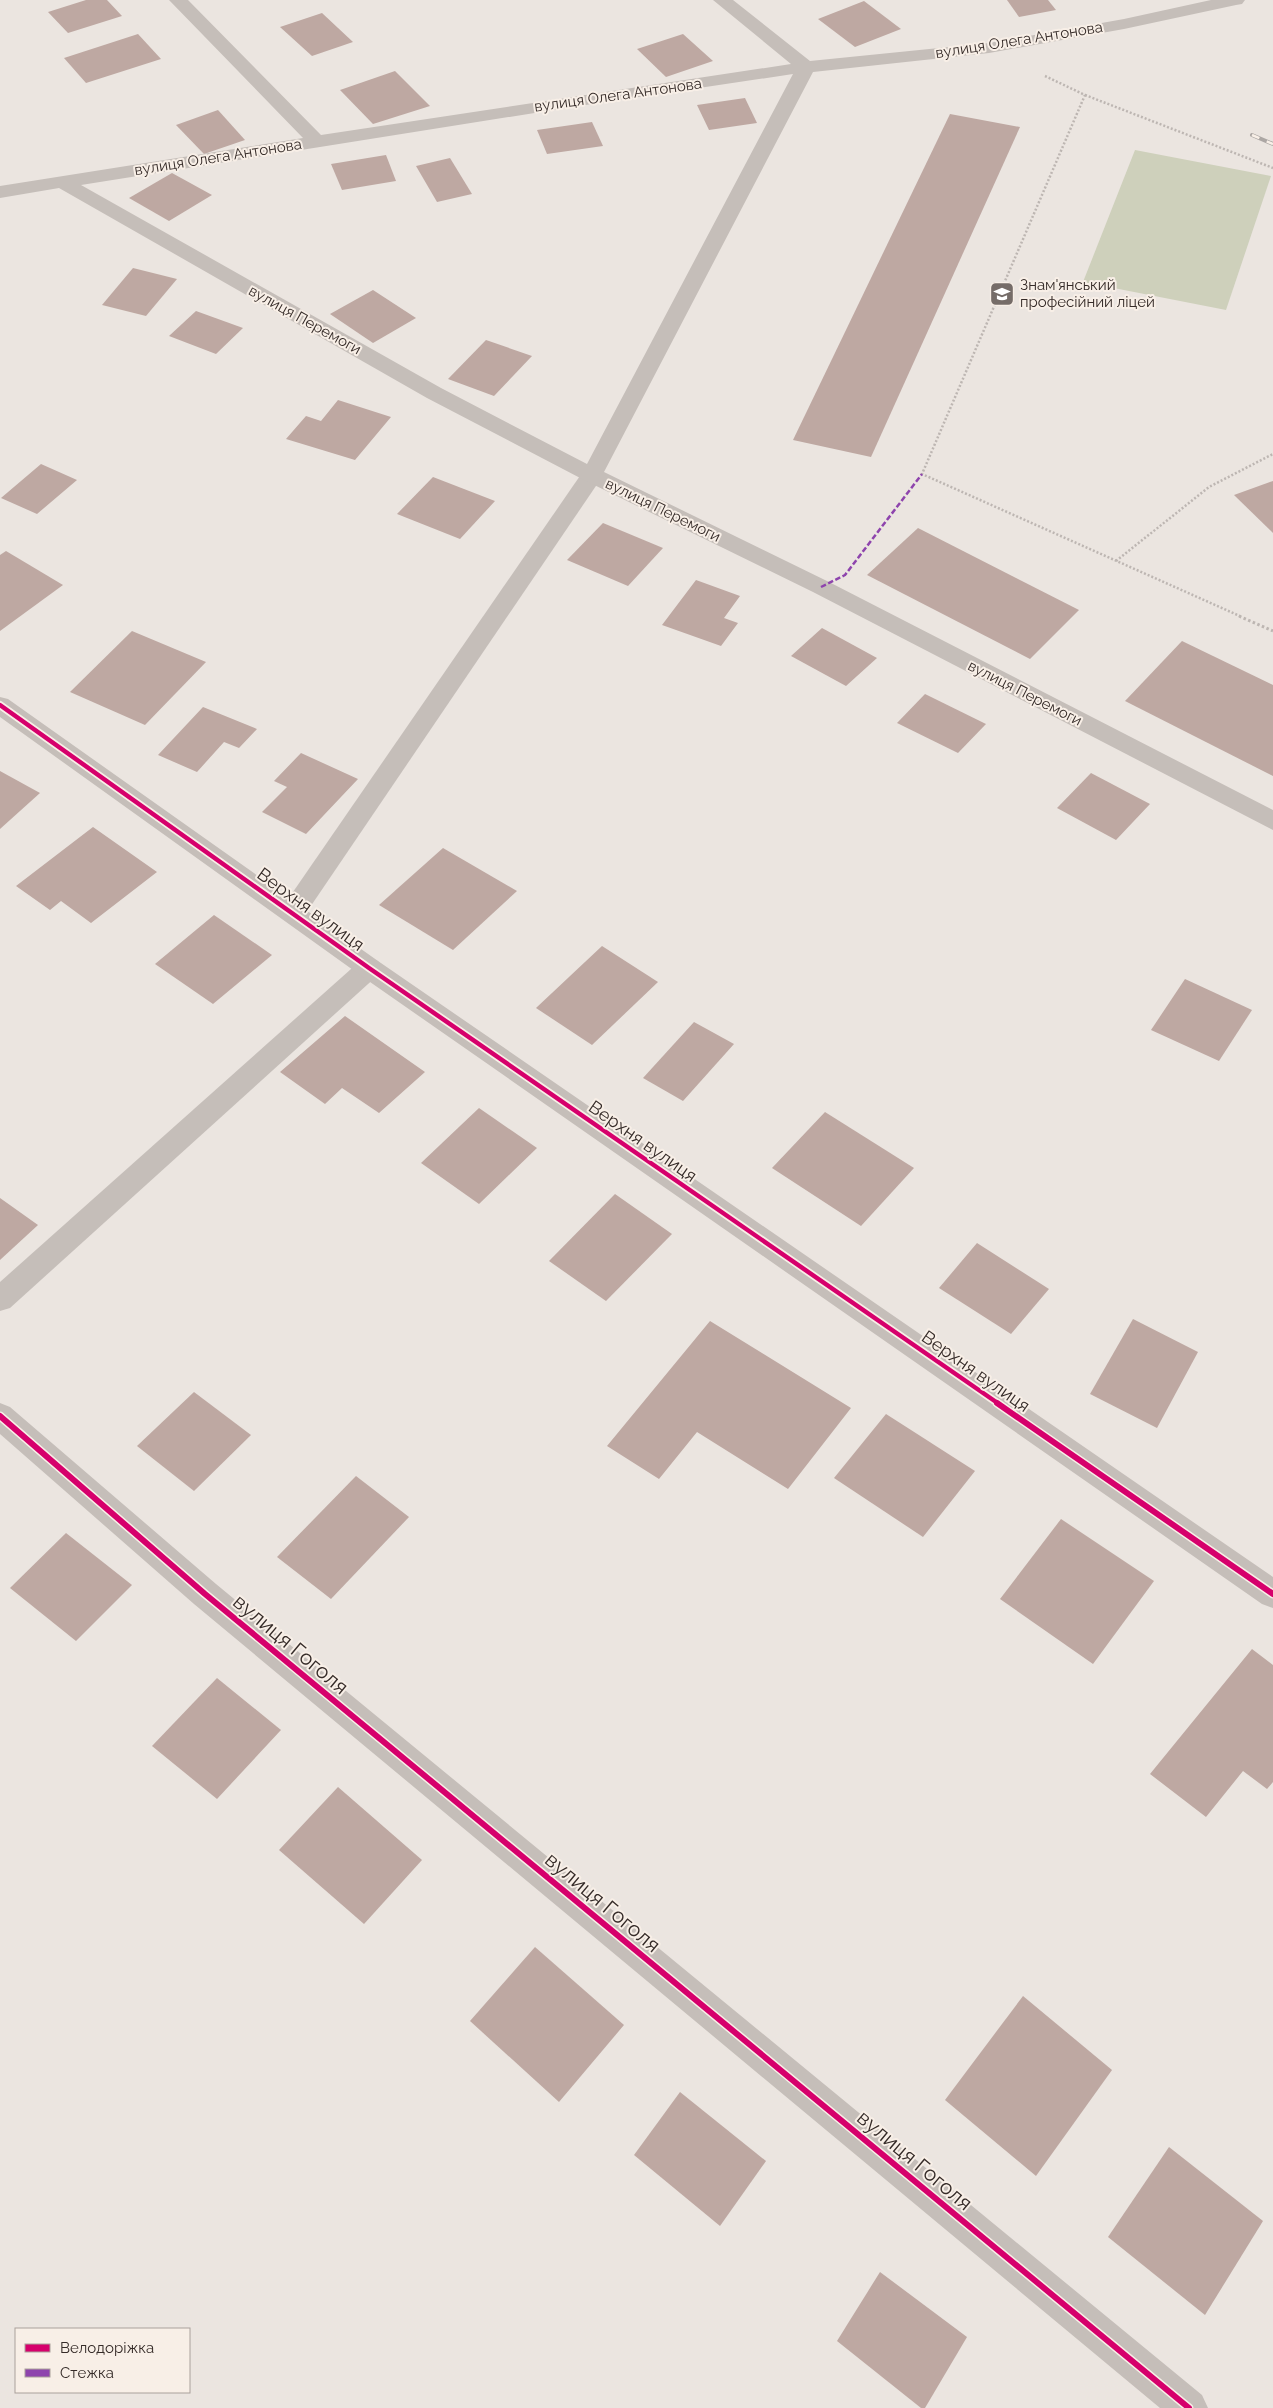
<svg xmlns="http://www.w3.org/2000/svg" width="1273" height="2408" font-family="Raleway,sans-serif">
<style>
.green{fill:#ced0bb}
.building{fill:#bea8a2}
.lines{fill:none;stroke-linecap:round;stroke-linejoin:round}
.path-far1{stroke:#bdb6b2;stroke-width:2.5;stroke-dasharray:2 2;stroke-linecap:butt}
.path{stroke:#bdb6b2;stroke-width:3;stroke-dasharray:2.5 2.5;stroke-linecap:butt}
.service{fill:#c5beb9;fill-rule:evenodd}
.minor{fill:#c5beb9;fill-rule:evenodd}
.rail-casing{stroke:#aca7a4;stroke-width:4}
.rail{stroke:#f8efe7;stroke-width:2.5;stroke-dasharray:8;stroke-linecap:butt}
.quiet{stroke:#8e44ad;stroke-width:2.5;stroke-dasharray:5.5 2.5;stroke-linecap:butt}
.cycleway-far1-casing{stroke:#f8efe7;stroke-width:8}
.cycleway-casing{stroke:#f8efe7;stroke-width:9}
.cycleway-far1{stroke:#d6006c;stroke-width:4.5}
.cycleway{stroke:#d6006c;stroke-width:6}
.labels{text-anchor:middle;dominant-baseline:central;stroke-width:4;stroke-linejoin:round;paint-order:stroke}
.far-street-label{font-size:15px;fill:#352b28;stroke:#f8efe7}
.far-poi-label{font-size:15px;fill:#352b28;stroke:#f8efe7;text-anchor:start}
.street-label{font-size:18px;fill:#352b28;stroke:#f8efe7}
.near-street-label{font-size:21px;fill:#352b28;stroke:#f8efe7}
</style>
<rect width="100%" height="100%" fill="#ebe5e0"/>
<!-- green -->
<polygon class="green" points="1135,150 1271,176 1226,310 1083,282"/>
<!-- building -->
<g class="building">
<polygon points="86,0 107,0 122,16 68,33 48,12"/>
<polygon points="1007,0 1048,0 1056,10 1019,17"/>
<polygon points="864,1 901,29 855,47 818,19"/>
<polygon points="322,13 353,42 312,56 280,27"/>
<polygon points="138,34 161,59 86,83 64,58"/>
<polygon points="683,34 713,61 666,77 637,49"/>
<polygon points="395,71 430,106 373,124 340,90"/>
<polygon points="745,98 757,123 709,130 697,105"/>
<polygon points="218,110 245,140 204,154 176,125"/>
<polygon points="950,114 1020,127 871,457 793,440"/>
<polygon points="592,122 603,146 547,154 537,130"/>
<polygon points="386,155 396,181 342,190 331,164"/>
<polygon points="450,158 472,194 437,202 416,166"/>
<polygon points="172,173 212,195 169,221 129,198"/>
<polygon points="133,268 177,279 146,316 102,305"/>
<polygon points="373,290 416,318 373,343 330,314"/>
<polygon points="196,311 243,328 216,354 169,336"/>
<polygon points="486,340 532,356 494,396 448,379"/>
<polygon points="338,400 391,417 355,460 286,439 306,416 321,421"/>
<polygon points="41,464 77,480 37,514 1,498"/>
<polygon points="433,477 495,501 460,539 397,514"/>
<polygon points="1273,481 1273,533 1234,495"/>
<polygon points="603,523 663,548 628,586 567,560"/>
<polygon points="918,528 1079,610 1030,659 867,575"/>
<polygon points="6,551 63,585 0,631 0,555"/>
<polygon points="696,580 740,596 724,618 738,623 721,646 662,625"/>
<polygon points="822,628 877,658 846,686 791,656"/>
<polygon points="132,631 206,662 145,725 70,692"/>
<polygon points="1182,641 1273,685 1273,776 1125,701"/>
<polygon points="925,694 986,724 958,753 897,723"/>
<polygon points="203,707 257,729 239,748 224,742 197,772 158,755"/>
<polygon points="301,753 358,779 306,834 262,812 287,787 274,781"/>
<polygon points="0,771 40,793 0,829"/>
<polygon points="1091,773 1150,804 1116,840 1057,808"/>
<polygon points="93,827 157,872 91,923 61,901 50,910 16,886"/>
<polygon points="443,848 517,891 453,950 379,905"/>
<polygon points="214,915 272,955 213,1004 155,964"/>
<polygon points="602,946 658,982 592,1045 536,1008"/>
<polygon points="1185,979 1252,1010 1219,1061 1151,1030"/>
<polygon points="345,1016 425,1072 379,1113 342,1088 325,1104 280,1072"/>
<polygon points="694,1022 734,1044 683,1101 643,1078"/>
<polygon points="479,1108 537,1148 479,1204 421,1163"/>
<polygon points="825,1112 914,1168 861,1226 772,1168"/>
<polygon points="615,1194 672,1234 606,1301 549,1261"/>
<polygon points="0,1198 38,1225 0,1260"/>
<polygon points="977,1243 1049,1289 1011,1334 939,1288"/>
<polygon points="1133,1319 1198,1352 1157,1428 1090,1394"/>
<polygon points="710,1321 851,1408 788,1489 697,1432 659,1479 607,1446"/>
<polygon points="194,1392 251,1435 194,1491 137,1446"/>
<polygon points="886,1414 975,1471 923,1537 834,1478"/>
<polygon points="356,1476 409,1517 331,1599 277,1557"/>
<polygon points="1061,1519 1154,1581 1093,1664 1000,1599"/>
<polygon points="66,1533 132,1585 76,1641 10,1588"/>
<polygon points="1252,1649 1273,1665 1273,1782 1267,1789 1243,1771 1206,1817 1150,1774"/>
<polygon points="217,1678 281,1730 217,1799 152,1746"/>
<polygon points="338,1787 422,1860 364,1924 279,1850"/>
<polygon points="535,1947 624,2025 559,2102 470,2021"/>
<polygon points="1023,1996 1112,2070 1036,2176 945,2100"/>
<polygon points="680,2092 766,2161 720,2226 634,2155"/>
<polygon points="1169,2147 1263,2221 1205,2315 1108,2237"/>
<polygon points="880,2272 967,2337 925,2408 921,2408 837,2341"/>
</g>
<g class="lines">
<!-- path-far1 -->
<g class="path-far1">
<polyline points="1045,76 1085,95 922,474 1242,617"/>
<polyline points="1085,95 1273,168"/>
<polyline points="1116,561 1209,487 1273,454"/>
</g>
<!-- path -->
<polyline class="path" points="1239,616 1273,631"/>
<!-- service -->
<g class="service">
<polygon points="592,468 600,470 603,475 600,480 302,919 293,922 284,919 280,912 284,905 584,470"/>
<polygon points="369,958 378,961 382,968 378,975 10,1308 0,1311 0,1282 360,961"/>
</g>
<!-- minor -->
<g class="minor">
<path d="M169,0H188L321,135L791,64L713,0H733L810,61L989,43L1124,19L1211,0H1245L1242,4L1236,5L1124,29L989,53L813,72L604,472L829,582L1273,810V830L813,592L584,480L427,398L59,188L0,198V186L303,138ZM793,74L587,464L441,388L81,185L572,107Z"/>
<polygon points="0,697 8,699 378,961 1273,1577 1273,1608 1262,1604 360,975 0,717"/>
<polygon points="0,1403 10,1407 216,1584 1202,2395 1208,2408 1160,2408 194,1604 0,1434"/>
</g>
<defs>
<polyline id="rail" points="1252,135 1273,144"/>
</defs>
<!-- rail casing -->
<use href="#rail" class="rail-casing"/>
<!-- rail -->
<use href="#rail" class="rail"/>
<!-- quiet -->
<polyline class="quiet" points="821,587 845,575 922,474"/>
<defs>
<polyline id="cycleway-far1" points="0,705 369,968 999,1404"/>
<g id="cycleway">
<polyline points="997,1403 1273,1594"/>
<polyline points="0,1416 205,1594 1189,2408"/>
</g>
</defs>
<!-- cycleway-far1 casing -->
<use href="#cycleway-far1" class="cycleway-far1-casing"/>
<!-- cycleway casing -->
<use href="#cycleway" class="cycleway-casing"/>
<!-- cycleway-far1 -->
<use href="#cycleway-far1" class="cycleway-far1"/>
<!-- cycleway -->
<use href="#cycleway" class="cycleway"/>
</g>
<!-- icons -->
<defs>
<symbol id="university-square" viewBox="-11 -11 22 22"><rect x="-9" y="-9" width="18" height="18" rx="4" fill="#756c68" stroke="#f8efe7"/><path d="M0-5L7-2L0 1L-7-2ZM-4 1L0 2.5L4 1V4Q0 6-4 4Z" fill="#fff"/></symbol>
</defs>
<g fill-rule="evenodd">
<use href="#university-square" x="988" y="280" width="28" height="28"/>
</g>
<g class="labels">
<!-- far-street labels -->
<g class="far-street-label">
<text transform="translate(1019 40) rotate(-9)">вулиця Олега Антонова</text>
<text transform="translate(618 95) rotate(-8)">вулиця Олега Антонова</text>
<text transform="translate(218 157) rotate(-9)">вулиця Олега Антонова</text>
<text transform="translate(305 320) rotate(29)">вулиця Перемоги</text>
<text transform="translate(663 510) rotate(26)">вулиця Перемоги</text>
<text transform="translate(1025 693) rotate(27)">вулиця Перемоги</text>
</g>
<!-- far-poi labels -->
<g class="far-poi-label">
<text x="1020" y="285">Знам'янський<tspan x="1020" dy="17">професійний ліцей</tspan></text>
</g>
<!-- street labels -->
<g class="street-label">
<text transform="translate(311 909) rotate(36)">Верхня вулиця</text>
<text transform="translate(643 1141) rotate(35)">Верхня вулиця</text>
<text transform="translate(976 1371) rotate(35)">Верхня вулиця</text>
</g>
<!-- near-street labels -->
<g class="near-street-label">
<text transform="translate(291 1644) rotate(40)">вулиця Гоголя</text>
<text transform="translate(603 1902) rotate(40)">вулиця Гоголя</text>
<text transform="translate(915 2160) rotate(40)">вулиця Гоголя</text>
</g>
</g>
<!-- legend -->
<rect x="15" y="2328" width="175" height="65" fill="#f8efe7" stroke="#aaa19b"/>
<rect x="25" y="2344" width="25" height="8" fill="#d6006c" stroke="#aaa19b"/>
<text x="60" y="2353" font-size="15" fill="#352b28">Велодоріжка</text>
<rect x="25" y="2369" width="25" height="8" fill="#8e44ad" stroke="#aaa19b"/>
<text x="60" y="2378" font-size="15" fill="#352b28">Стежка</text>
</svg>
